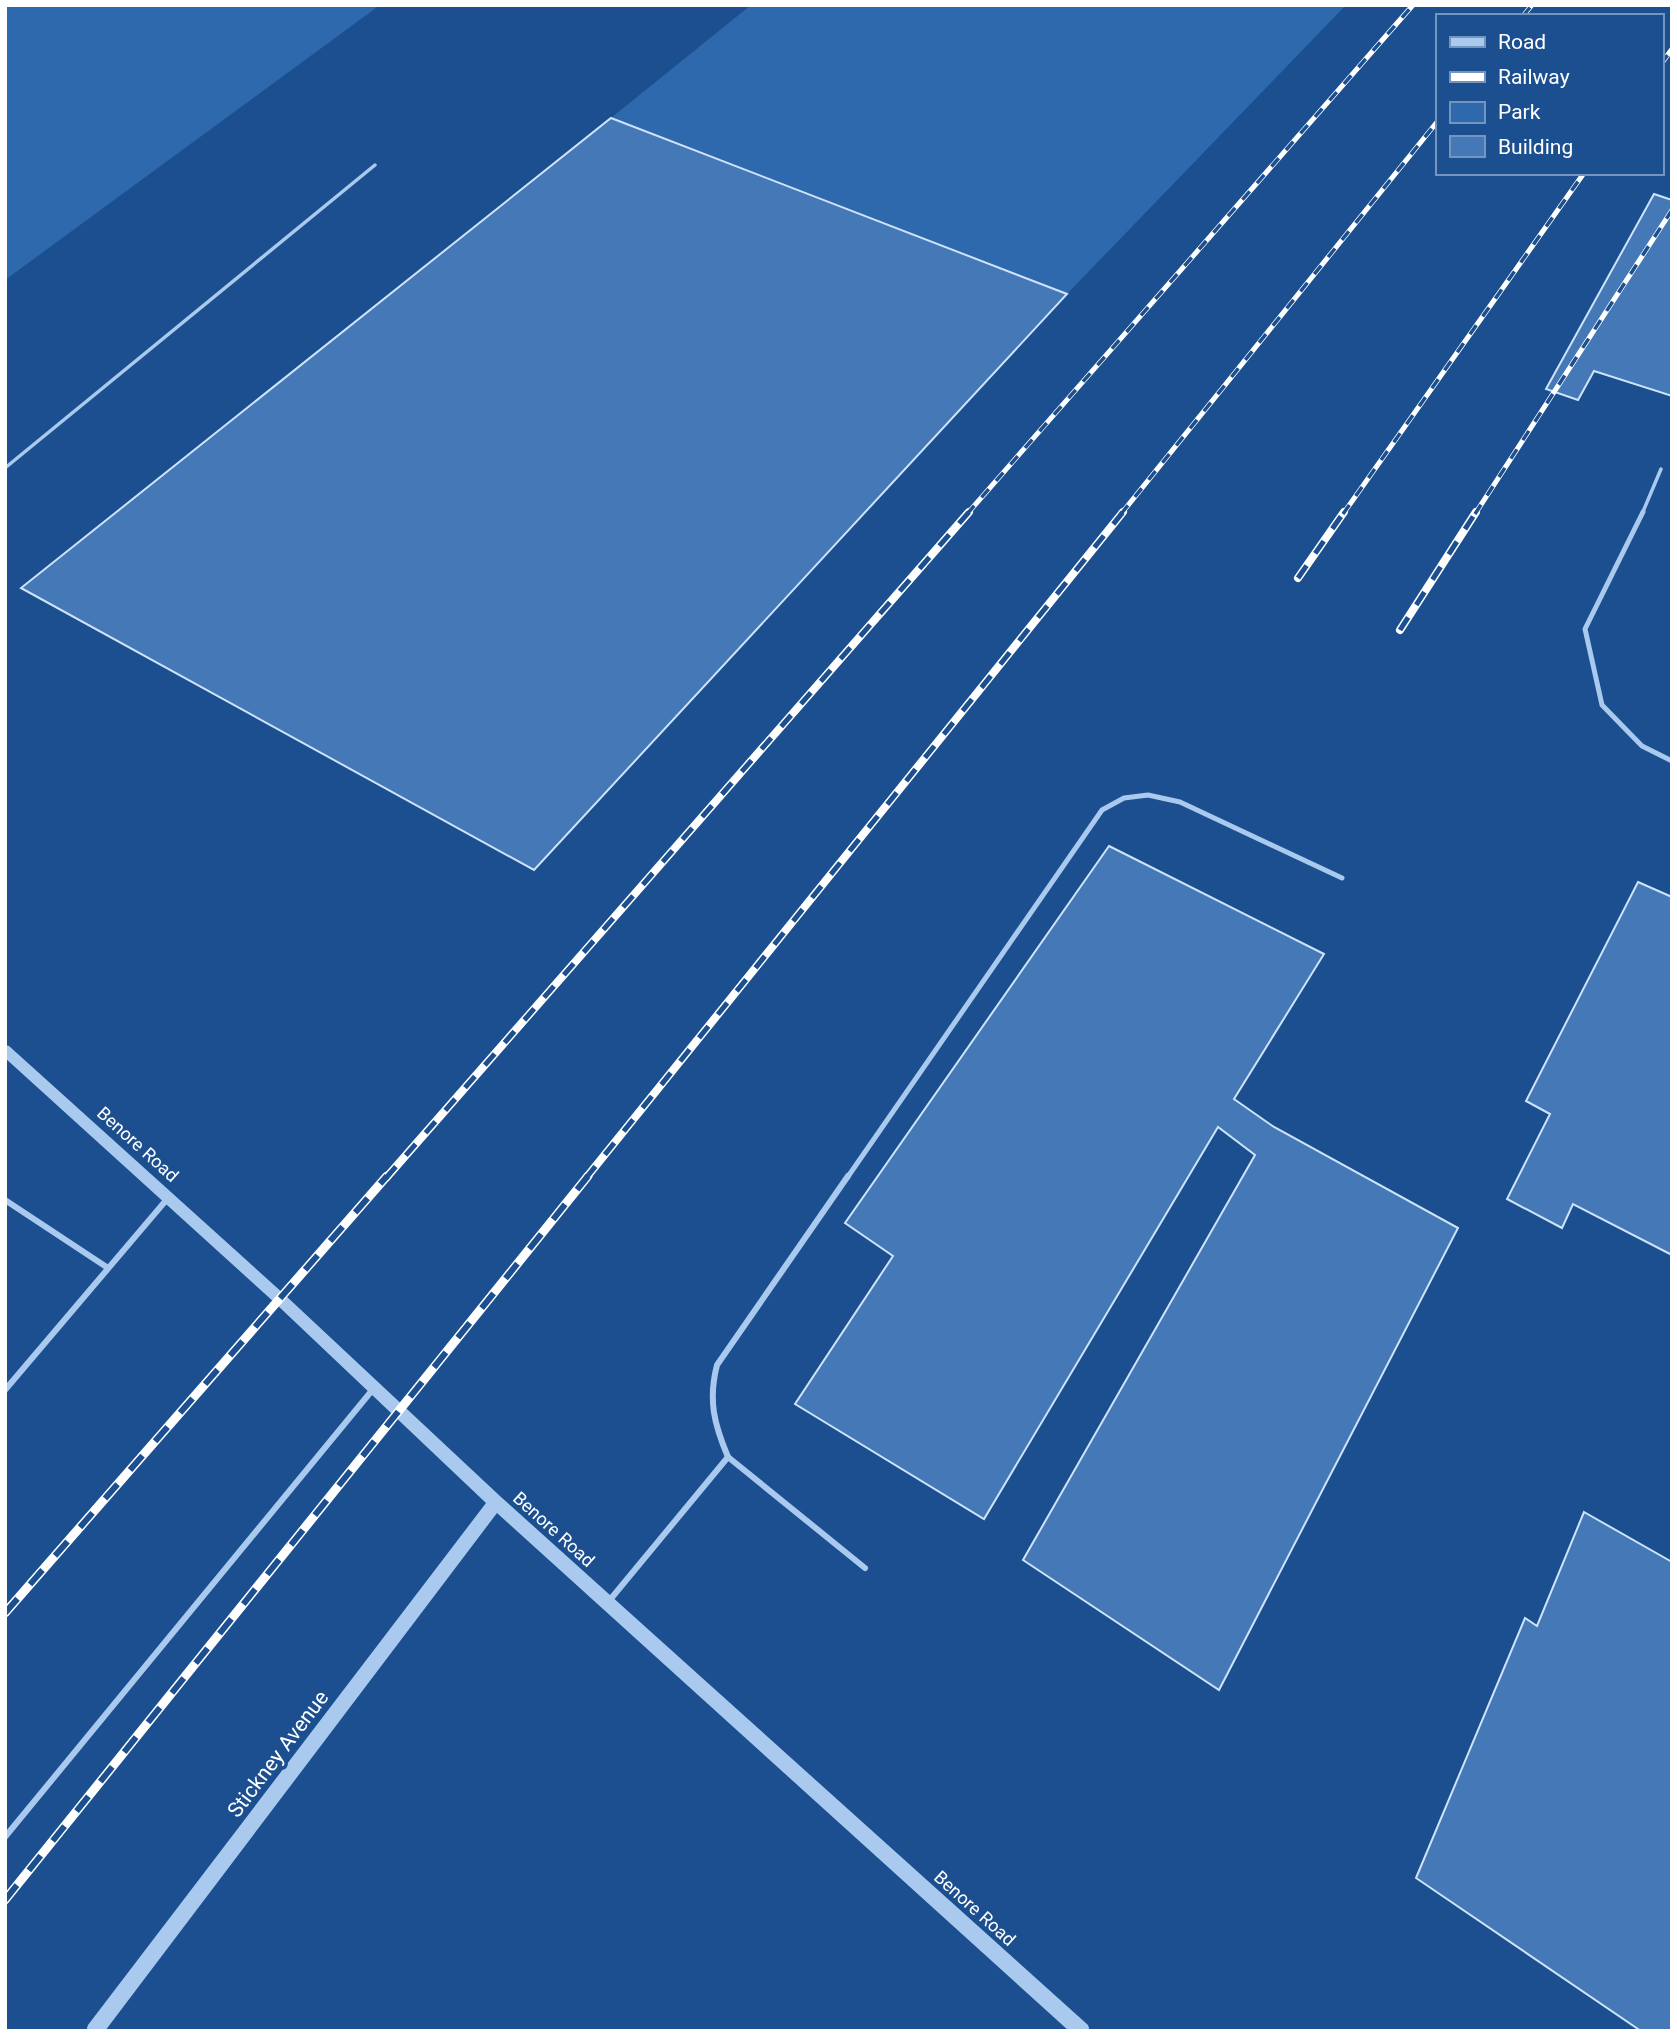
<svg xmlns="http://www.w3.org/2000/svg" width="1677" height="2036" font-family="Roboto,sans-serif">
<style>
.green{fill:#2e69ad}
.building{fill:#4478b7;stroke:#cfe3fa;stroke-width:2}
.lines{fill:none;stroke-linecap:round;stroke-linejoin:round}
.service-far2{stroke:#a9c9ee;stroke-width:3.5}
.service-far1{stroke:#a9c9ee;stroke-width:5}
.service{stroke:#a9c9ee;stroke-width:6}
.tertiary{fill:#a9c9ee;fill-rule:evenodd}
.rail-far2-casing{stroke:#fff;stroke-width:5}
.rail-far1-casing{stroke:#fff;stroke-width:8}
.rail-casing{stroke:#fff;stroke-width:9}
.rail-far2{stroke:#1b4f8f;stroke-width:3.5;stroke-dasharray:11;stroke-linecap:butt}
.rail-far1{stroke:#1b4f8f;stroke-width:5;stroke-dasharray:15;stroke-linecap:butt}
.rail{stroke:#1b4f8f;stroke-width:6;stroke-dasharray:19;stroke-linecap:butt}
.labels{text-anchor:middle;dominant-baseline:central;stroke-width:7;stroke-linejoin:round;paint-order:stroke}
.street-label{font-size:18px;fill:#fff;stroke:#1b4f8f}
.near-street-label{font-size:21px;fill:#fff;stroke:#1b4f8f}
</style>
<rect width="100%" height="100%" fill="#1b4f8f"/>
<!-- green -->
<g class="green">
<polygon points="5,5 380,5 5,280"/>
<polygon points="751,5 1346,5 1067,294 611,118"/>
</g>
<!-- building -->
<g class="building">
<polygon points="611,118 1067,294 534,870 21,588"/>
<polygon points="1654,194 1672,200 1672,396 1594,371 1578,400 1546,389"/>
<polygon points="1109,846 1324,954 1234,1099 1274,1127 1458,1228 1219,1690 1023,1560 1255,1155 1218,1127 984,1519 795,1404 893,1256 845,1223"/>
<polygon points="1638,882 1672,897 1672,1255 1573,1204 1562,1228 1507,1199 1550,1114 1526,1101"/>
<polygon points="1584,1512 1672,1562 1672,2031 1641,2031 1416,1878 1525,1618 1537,1626"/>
</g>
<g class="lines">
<!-- service-far2 -->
<g class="service-far2">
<polyline points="5,468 375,165"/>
<polyline points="1642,514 1661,469"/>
</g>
<!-- service-far1 -->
<g class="service-far1">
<polyline points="1643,512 1585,629 1602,705 1642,746 1672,761"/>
<polyline points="847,1178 1102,810 1124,798 1148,795 1180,802 1342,878"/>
</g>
<!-- service -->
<g class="service">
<polyline points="5,1200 108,1268"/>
<polyline points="5,1390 168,1198"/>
<path d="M728,1457C714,1424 708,1400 717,1365L848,1176"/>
<polyline points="609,1601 728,1457 865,1568"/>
<polyline points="5,1837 374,1388"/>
</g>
<!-- tertiary -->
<polygon class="tertiary" points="5,1045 9,1046 285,1295 501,1497 1088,2025 1090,2031 1069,2031 497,1513 105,2031 86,2031 88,2025 486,1503 275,1303 5,1058"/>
<defs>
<g id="rail-far2">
<polyline points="1523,16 1532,5"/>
<polyline points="1661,64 1672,49"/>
<polyline points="967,514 1413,5"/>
<polyline points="1121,514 1437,122"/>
<polyline points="1343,514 1584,173"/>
<polyline points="1475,514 1672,210"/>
</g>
<g id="rail-far1">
<polyline points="1298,578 1344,512"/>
<polyline points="1400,630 1476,512"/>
<polyline points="386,1178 969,512"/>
<polyline points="586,1178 1123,512"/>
</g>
<g id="rail">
<polyline points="5,1613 387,1176"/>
<polyline points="5,1900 588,1176"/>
</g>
</defs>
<!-- rail-far2 casing -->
<use href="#rail-far2" class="rail-far2-casing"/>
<!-- rail-far1 casing -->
<use href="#rail-far1" class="rail-far1-casing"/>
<!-- rail casing -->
<use href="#rail" class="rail-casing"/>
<!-- rail-far2 -->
<use href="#rail-far2" class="rail-far2"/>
<!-- rail-far1 -->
<use href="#rail-far1" class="rail-far1"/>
<!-- rail -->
<use href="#rail" class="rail"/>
</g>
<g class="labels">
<!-- street labels -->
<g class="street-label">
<text transform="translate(138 1144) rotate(42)">Benore Road</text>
<text transform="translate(554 1529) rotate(42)">Benore Road</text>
<text transform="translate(975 1908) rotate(42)">Benore Road</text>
</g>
<!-- near-street labels -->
<g class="near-street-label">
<text transform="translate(278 1754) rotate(-53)">Stickney Avenue</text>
</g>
</g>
<!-- border -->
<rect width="1677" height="2036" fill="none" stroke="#ffffff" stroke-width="14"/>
<!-- legend -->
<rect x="1436" y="14" width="228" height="161" fill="#1b4f8f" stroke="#7695bc" stroke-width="2"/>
<rect x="1450" y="37" width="35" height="10" fill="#a9c9ee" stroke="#7695bc" stroke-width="2"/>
<text x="1498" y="49" font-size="21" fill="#ffffff">Road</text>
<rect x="1450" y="72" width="35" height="10" fill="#ffffff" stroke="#7695bc" stroke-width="2"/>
<text x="1498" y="84" font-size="21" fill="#ffffff">Railway</text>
<rect x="1450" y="102" width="35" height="21" fill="#2e69ad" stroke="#7695bc" stroke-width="2"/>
<text x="1498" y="119" font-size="21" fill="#ffffff">Park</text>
<rect x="1450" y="136" width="35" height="21" fill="#4478b7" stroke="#7695bc" stroke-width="2"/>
<text x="1498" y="154" font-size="21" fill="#ffffff">Building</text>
</svg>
